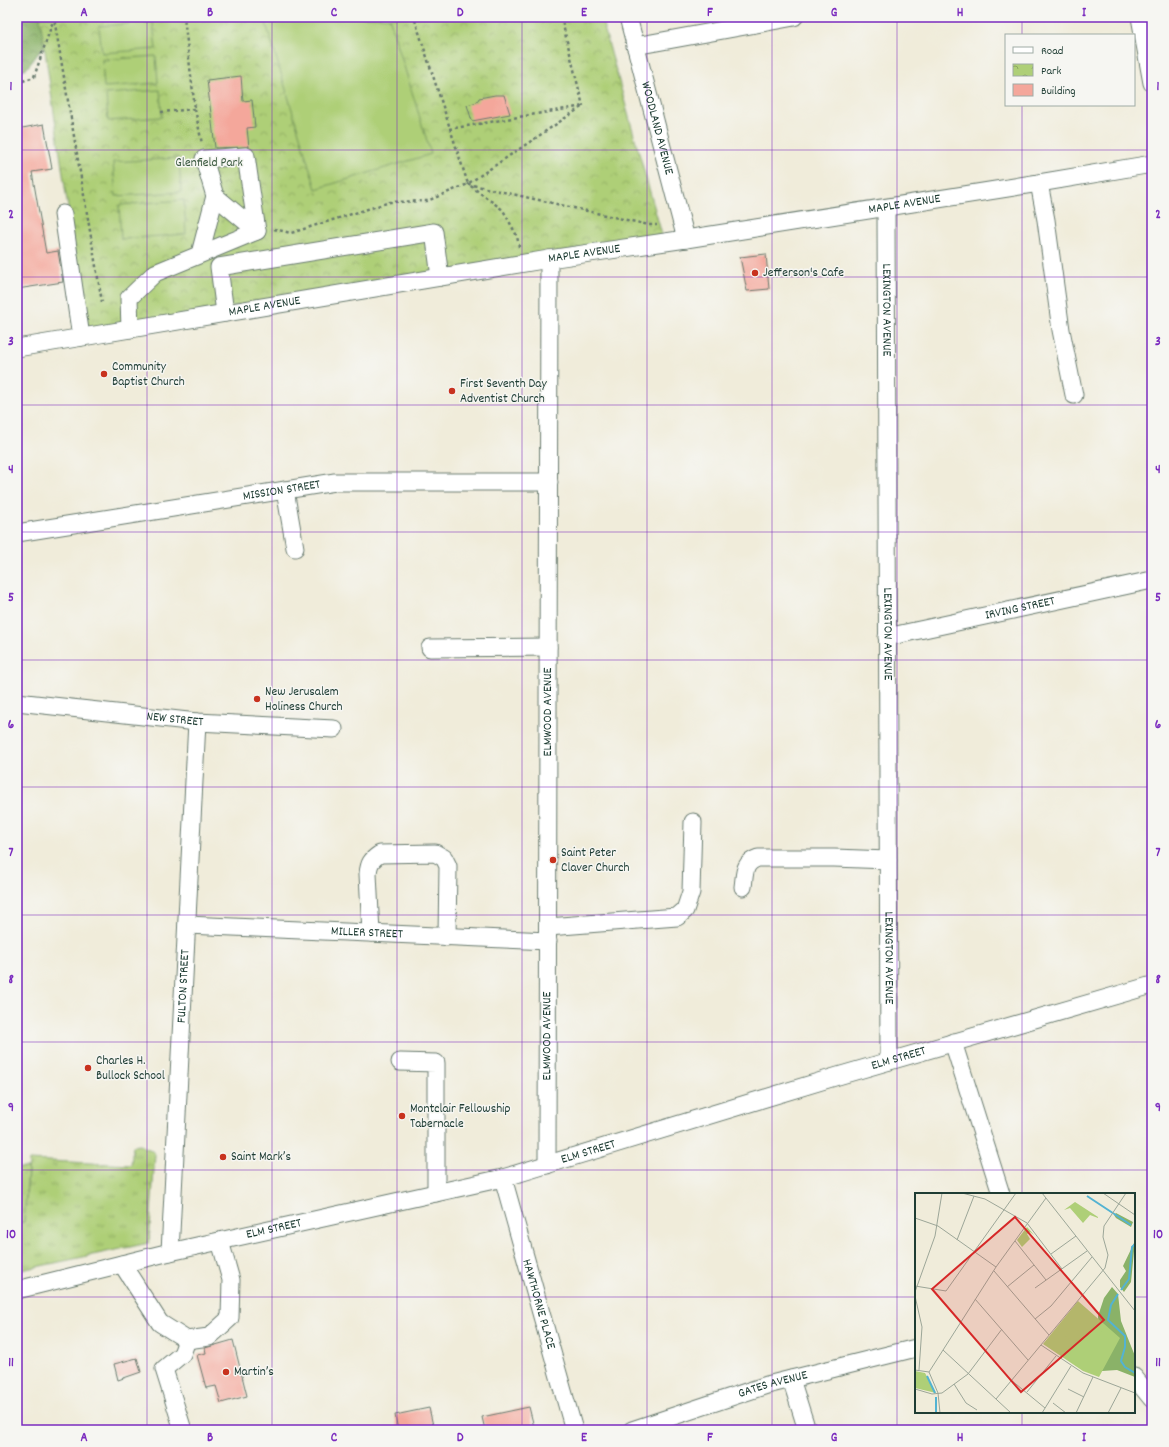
<svg xmlns="http://www.w3.org/2000/svg" width="1169" height="1447" font-family="Dekko,sans-serif">
<style>
.grass{fill:url(#grass-tufts);stroke:#668656}
.forest{fill:url(#forest-crowns);stroke:#54784e}
.park{fill:url(#park-crowns);stroke:#668656}
.pitch{fill:#aecf77;stroke:#668656}
.building{fill:#f4a79b}
.lines{fill:none;stroke-linecap:round;stroke-linejoin:round}
.minor-casing{stroke:#687a6e;stroke-width:19}
.path{stroke:#687a6e;stroke-width:2.5;stroke-dasharray:3 3;stroke-linecap:butt}
.minor{stroke:#fff;stroke-width:17}
.grid{fill:none;stroke:#7b2cbf;stroke-width:1;stroke-opacity:0.55}
.poi-dot{fill:#c8321e;stroke:#f6f6f2;stroke-width:1.5}
.labels{text-anchor:middle;dominant-baseline:central;stroke-width:3;stroke-linejoin:round;paint-order:stroke}
.street-label{font-size:13px;fill:#1f3d34;stroke:#f6f6f2}
.park-label{font-size:13px;fill:#3c5a41;stroke:#f6f6f2}
.poi-label{font-size:13px;fill:#1f3d34;stroke:#f6f6f2;text-anchor:start}
.inset-river{fill:none;stroke:#53b3d2;stroke-width:2}
.inset-road{fill:none;stroke:#9ca698;stroke-width:1}
.view{fill:#d62828;fill-opacity:0.15;stroke:#d62828;stroke-width:2}
.inset-edge{fill:none;stroke:#1f3d34;stroke-width:2}
.neatline{fill:none;stroke:#7b2cbf;stroke-width:1.5}
.grid-label{font-size:13px;text-anchor:middle;font-weight:bold;fill:#7b2cbf}
</style>
<defs>
<pattern id="grass-tufts" width="24" height="20" patternUnits="userSpaceOnUse"><rect width="24" height="20" fill="#aecf77"/><path d="M3 7l-1-3M5 7V3M7 7l1-3M15 17l-1-3M17 17v-4M19 17l1-3" fill="none" stroke="#8da962"/></pattern>
<pattern id="forest-crowns" width="20" height="18" patternUnits="userSpaceOnUse"><rect width="20" height="18" fill="#8ab268"/><path d="M2 6a3 3 0 1 1 6 0M12 15a3 3 0 1 1 6 0" fill="none" stroke="#709256"/></pattern>
<pattern id="park-crowns" width="20" height="18" patternUnits="userSpaceOnUse"><rect width="20" height="18" fill="#aecf77"/><path d="M2 6a3 3 0 1 1 6 0M12 15a3 3 0 1 1 6 0" fill="none" stroke="#8da962"/></pattern>
</defs>
<rect width="100%" height="100%" fill="#f6f6f2"/>
<filter id="ink" filterUnits="userSpaceOnUse"><feTurbulence type="fractalNoise" baseFrequency=".025" numOctaves="2"/><feDisplacementMap in="SourceGraphic" scale="8" xChannelSelector="R" yChannelSelector="G"/><feConvolveMatrix kernelMatrix="1 2 1 2 8 2 1 2 1" color-interpolation-filters="sRGB"/></filter>
<filter id="wash" filterUnits="userSpaceOnUse"><feTurbulence type="fractalNoise" baseFrequency=".012" numOctaves="4" result="noise"/><feDisplacementMap in="SourceGraphic" scale="16" xChannelSelector="R" yChannelSelector="G"/><feGaussianBlur stdDeviation="0.9" result="paint"/><feColorMatrix in="noise" values="0 0 0 0 0 0 0 0 0 0 0 0 0 0 0 0 0 1.4 0 .05"/><feComposite in="paint" operator="in"/></filter>
<g filter="url(#wash)">
<rect width="100%" height="100%" fill="#f0ecda"/>
<!-- grass -->
<polygon class="grass" points="140,1145 151,1150 155,1154 149,1243 17,1271 17,1222 24,1222 29,1160 131,1165 133,1146"/>
<!-- forest -->
<polygon class="forest" points="17,17 61,17 57,29 27,68 17,72"/>
<!-- park -->
<g class="park">
<polygon points="40,17 601,17 662,235 86,331"/>
<polygon points="17,1168 28,1168 24,1222 17,1222"/>
</g>
<!-- pitch -->
<g class="pitch">
<polygon points="264,17 389,17 431,154 316,189"/>
<polygon points="153,22 156,49 102,53 99,26"/>
<polygon points="156,56 158,83 104,87 102,60"/>
<polygon points="160,90 162,117 108,121 106,94"/>
<polygon points="179,158 181,192 116,196 113,162"/>
<polygon points="184,200 186,234 121,239 119,205"/>
</g>
<g id="blocks">
<!-- building -->
<g class="building">
<polygon points="241,76 243,101 252,100 255,127 247,128 249,147 215,148 207,80"/>
<polygon points="495,95 504,95 510,114 472,121 467,105 477,102 479,98"/>
<polygon points="44,124 52,169 32,172 46,253 58,251 63,282 17,289 17,129"/>
<polygon points="766,254 769,289 747,291 740,257"/>
<polygon points="233,1340 247,1396 221,1403 216,1386 206,1388 197,1355 206,1353 205,1348"/>
<polygon points="137,1358 141,1372 118,1380 114,1364"/>
<polygon points="529,1407 534,1427 521,1430 485,1430 482,1417"/>
<polygon points="429,1408 434,1430 398,1430 395,1415"/>
</g>
</g>
</g>
<g filter="url(#ink)">
<use href="#blocks" fill-opacity="0" stroke="#687a6e" stroke-width="1"/>
<g class="lines">
<defs>
<g id="minor">
<path id="s1" d="M628,17L686,239"/>
<polyline points="1140,17 1152,83"/>
<polyline points="635,46 794,17"/>
<polygon points="246,156 257,231 215,196 204,159"/>
<polyline points="1039,183 1046,220 1061,330 1074,395"/>
<path id="s2" d="M886,208L889,1061"/>
<polyline points="63,214 81,337"/>
<polyline points="200,254 215,196"/>
<polyline points="225,313 219,267 434,232 440,277"/>
<polyline points="130,329 129,298 155,273 257,231"/>
<path id="s3" d="M17,348L549,259L686,239L1039,183L1152,164"/>
<polyline points="285,490 295,548"/>
<path id="s4" d="M17,533L335,482H549"/>
<path id="s5" d="M887,637L1152,580"/>
<polyline points="430,648 548,647"/>
<path id="s6" d="M17,702L197,722L334,729"/>
<path d="M743,887C745,873 743,863 758,858H834L888,860"/>
<path id="s7" d="M187,925L548,941"/>
<polyline points="548,927 677,917 685,910 691,892 693,822"/>
<path d="M371,933L368,874C369,863 371,860 380,854L435,853L444,858L448,866L447,937"/>
<polyline points="953,1042 1001,1194"/>
<polyline points="400,1062 436,1063 436,1193"/>
<path id="s8" d="M547,1165L549,259"/>
<path id="s9" d="M503,1178L574,1430"/>
<path id="s10" d="M170,1252L197,722"/>
<polyline points="122,1264 160,1323 187,1340 209,1337 230,1318 231,1280 220,1241"/>
<path id="s11" d="M17,1290L170,1252L503,1178L838,1076L1152,985"/>
<polyline points="1134,1377 1152,1399"/>
<polyline points="791,1379 807,1430"/>
<polyline points="183,1430 164,1369 182,1354 187,1340"/>
<path id="s12" d="M632,1430L767,1385L916,1348"/>
</g>
</defs>
<!-- minor casing -->
<use href="#minor" class="minor-casing"/>
<!-- path -->
<g class="path">
<polyline points="561,17 583,106"/>
<polyline points="17,83 34,77 54,18 102,302"/>
<polyline points="195,109 202,144"/>
<polyline points="161,112 195,109 184,17"/>
<polyline points="449,129 583,106 469,183"/>
<polyline points="274,229 291,233 390,202 427,201 468,184 414,17"/>
<polyline points="519,247 517,236 503,210 468,184 649,225 657,225"/>
</g>
<!-- minor -->
<use href="#minor" class="minor"/>
</g>
</g>
<!-- grid -->
<path class="grid" d="M147,17V1430M272,17V1430M397,17V1430M522,17V1430M647,17V1430M772,17V1430M897,17V1430M1022,17V35M1022,105V1194M17,150H1152M17,277H1152M17,405H1152M17,532H1152M17,660H1152M17,787H1152M17,915H1152M17,1042H1152M17,1170H1152M17,1297H916M1134,1297H1152M1022,1412V1430"/>
<!-- markers -->
<g class="poi-dot">
<circle cx="755" cy="273" r="4"/>
<circle cx="104" cy="374" r="4"/>
<circle cx="452" cy="391" r="4"/>
<circle cx="257" cy="699" r="4"/>
<circle cx="553" cy="860" r="4"/>
<circle cx="88" cy="1068" r="4"/>
<circle cx="402" cy="1116" r="4"/>
<circle cx="223" cy="1157" r="4"/>
<circle cx="226" cy="1372" r="4"/>
</g>
<g class="labels">
<!-- street labels -->
<g class="street-label">
<text stroke="none"><textPath href="#s1" startOffset="115">WOODLAND AVENUE</textPath></text>
<text stroke="none"><textPath href="#s3" startOffset="899">MAPLE AVENUE</textPath></text>
<text stroke="none"><textPath href="#s3" startOffset="575">MAPLE AVENUE</textPath></text>
<text stroke="none"><textPath href="#s3" startOffset="251">MAPLE AVENUE</textPath></text>
<text stroke="none"><textPath href="#s2" startOffset="102">LEXINGTON AVENUE</textPath></text>
<text stroke="none"><textPath href="#s4" startOffset="268">MISSION STREET</textPath></text>
<text stroke="none"><textPath href="#s5" startOffset="136">IRVING STREET</textPath></text>
<text stroke="none"><textPath href="#s2" startOffset="426">LEXINGTON AVENUE</textPath></text>
<text stroke="none"><textPath href="#s8" startOffset="453">ELMWOOD AVENUE</textPath></text>
<text stroke="none"><textPath href="#s6" startOffset="159">NEW STREET</textPath></text>
<text stroke="none"><textPath href="#s7" startOffset="180">MILLER STREET</textPath></text>
<text stroke="none"><textPath href="#s2" startOffset="750">LEXINGTON AVENUE</textPath></text>
<text stroke="none"><textPath href="#s10" startOffset="266">FULTON STREET</textPath></text>
<text stroke="none"><textPath href="#s8" startOffset="129">ELMWOOD AVENUE</textPath></text>
<text stroke="none"><textPath href="#s11" startOffset="912">ELM STREET</textPath></text>
<text stroke="none"><textPath href="#s11" startOffset="588">ELM STREET</textPath></text>
<text stroke="none"><textPath href="#s11" startOffset="264">ELM STREET</textPath></text>
<text stroke="none"><textPath href="#s9" startOffset="131">HAWTHORNE PLACE</textPath></text>
<text stroke="none"><textPath href="#s12" startOffset="148">GATES AVENUE</textPath></text>
</g>
<!-- park labels -->
<g class="park-label">
<text x="209" y="163">Glenfield Park</text>
</g>
<!-- poi labels -->
<g class="poi-label">
<text x="763" y="273">Jefferson's Cafe</text>
<text x="112" y="367">Community<tspan x="112" dy="15">Baptist Church</tspan></text>
<text x="460" y="384">First Seventh Day<tspan x="460" dy="15">Adventist Church</tspan></text>
<text x="265" y="692">New Jerusalem<tspan x="265" dy="15">Holiness Church</tspan></text>
<text x="561" y="853">Saint Peter<tspan x="561" dy="15">Claver Church</tspan></text>
<text x="96" y="1061">Charles H.<tspan x="96" dy="15">Bullock School</tspan></text>
<text x="410" y="1109">Montclair Fellowship<tspan x="410" dy="15">Tabernacle</tspan></text>
<text x="231" y="1157">Saint Mark’s</text>
<text x="234" y="1372">Martin’s</text>
</g>
</g>
<!-- overview -->
<g transform="translate(915 1193)">
<rect width="220" height="220" fill="#f0ecda"/>
<path d="M160,9L183,24V25L175,22L168,30L155,15L149,17ZM112,34L119,42L115,39L112,41L115,46L107,54L102,47Z" fill="#aecf77"/>
<path d="M201,20L218,29L216,34L201,25L199,22ZM220,48L216,89L209,99L205,94V87L211,78L208,73ZM197,94L203,101L206,128L220,163V184L202,177L187,178L183,123L189,105Z" fill="#8ab268"/>
<path d="M163,108L205,145L184,184L168,178L128,151ZM0,178L10,180L21,200L0,195Z" fill="#aecf77"/>
<path d="M155,133L175,145L169,155L149,142ZM188,136L198,146L188,155L183,145Z" fill="#aecf77"/>
<path class="inset-river" d="M172,3L216,32M206,97L214,86L217,54L220,51M203,101L196,112L193,127L210,143V154L206,168L210,174L220,180M12,183L20,200M21,204V220"/>
<path class="inset-road" d="M47,0L70,6L112,30L147,76M127,0L220,118M188,0L220,22M0,25L23,33L81,74M42,47L59,3M100,48L131,87M136,61L161,43M79,78L134,142M0,93L31,98L101,0M92,94L119,72M120,95L172,58M0,99L20,43L27,0M0,103L7,134L4,177M60,106L113,167M120,126L136,113L177,64M126,152L168,180L220,200M28,157L96,220M0,177L14,179M14,179L81,74L131,5M14,179L23,200L25,220M96,187L130,215M39,191L51,210L62,217M0,196L17,201L27,200L53,181L87,136M153,196L169,204M112,199L141,163M81,206L190,75L193,62L188,44L189,33L211,0M138,210L151,220M127,220L156,173M161,220L178,184M193,220L206,195"/>
<path class="view" d="M100,24L189,127L106,199L17,96Z"/>
<rect width="220" height="220" class="inset-edge"/>
</g>
<!-- margin -->
<rect width="1169" height="1447" fill="none" stroke="#f6f6f2" stroke-width="44"/>
<!-- legend -->
<rect x="1005" y="34" width="130" height="72" fill="#f6f6f2" stroke="#a0aca6"/>
<rect x="1013" y="47" width="20" height="6" fill="#ffffff" stroke="#a0aca6"/>
<text x="1041" y="54" font-size="12" fill="#1f3d34">Road</text>
<rect x="1013" y="64" width="20" height="12" fill="url(#park-crowns)" stroke="#a0aca6"/>
<text x="1041" y="74" font-size="12" fill="#1f3d34">Park</text>
<rect x="1013" y="84" width="20" height="12" fill="#f4a79b" stroke="#a0aca6"/>
<text x="1041" y="94" font-size="12" fill="#1f3d34">Building</text>
<rect x="22" y="22" width="1125" height="1403" class="neatline"/>
<g class="grid-label">
<text x="84" y="16">A</text>
<text x="210" y="16">B</text>
<text x="334" y="16">C</text>
<text x="460" y="16">D</text>
<text x="584" y="16">E</text>
<text x="710" y="16">F</text>
<text x="834" y="16">G</text>
<text x="960" y="16">H</text>
<text x="1084" y="16">I</text>
<text x="11" y="90">1</text>
<text x="1158" y="90">1</text>
<text x="11" y="218">2</text>
<text x="1158" y="218">2</text>
<text x="11" y="345">3</text>
<text x="1158" y="345">3</text>
<text x="11" y="473">4</text>
<text x="1158" y="473">4</text>
<text x="11" y="601">5</text>
<text x="1158" y="601">5</text>
<text x="11" y="728">6</text>
<text x="1158" y="728">6</text>
<text x="11" y="856">7</text>
<text x="1158" y="856">7</text>
<text x="11" y="983">8</text>
<text x="1158" y="983">8</text>
<text x="11" y="1111">9</text>
<text x="1158" y="1111">9</text>
<text x="11" y="1238">10</text>
<text x="1158" y="1238">10</text>
<text x="11" y="1366">11</text>
<text x="1158" y="1366">11</text>
<text x="84" y="1441">A</text>
<text x="210" y="1441">B</text>
<text x="334" y="1441">C</text>
<text x="460" y="1441">D</text>
<text x="584" y="1441">E</text>
<text x="710" y="1441">F</text>
<text x="834" y="1441">G</text>
<text x="960" y="1441">H</text>
<text x="1084" y="1441">I</text>
</g>
</svg>
